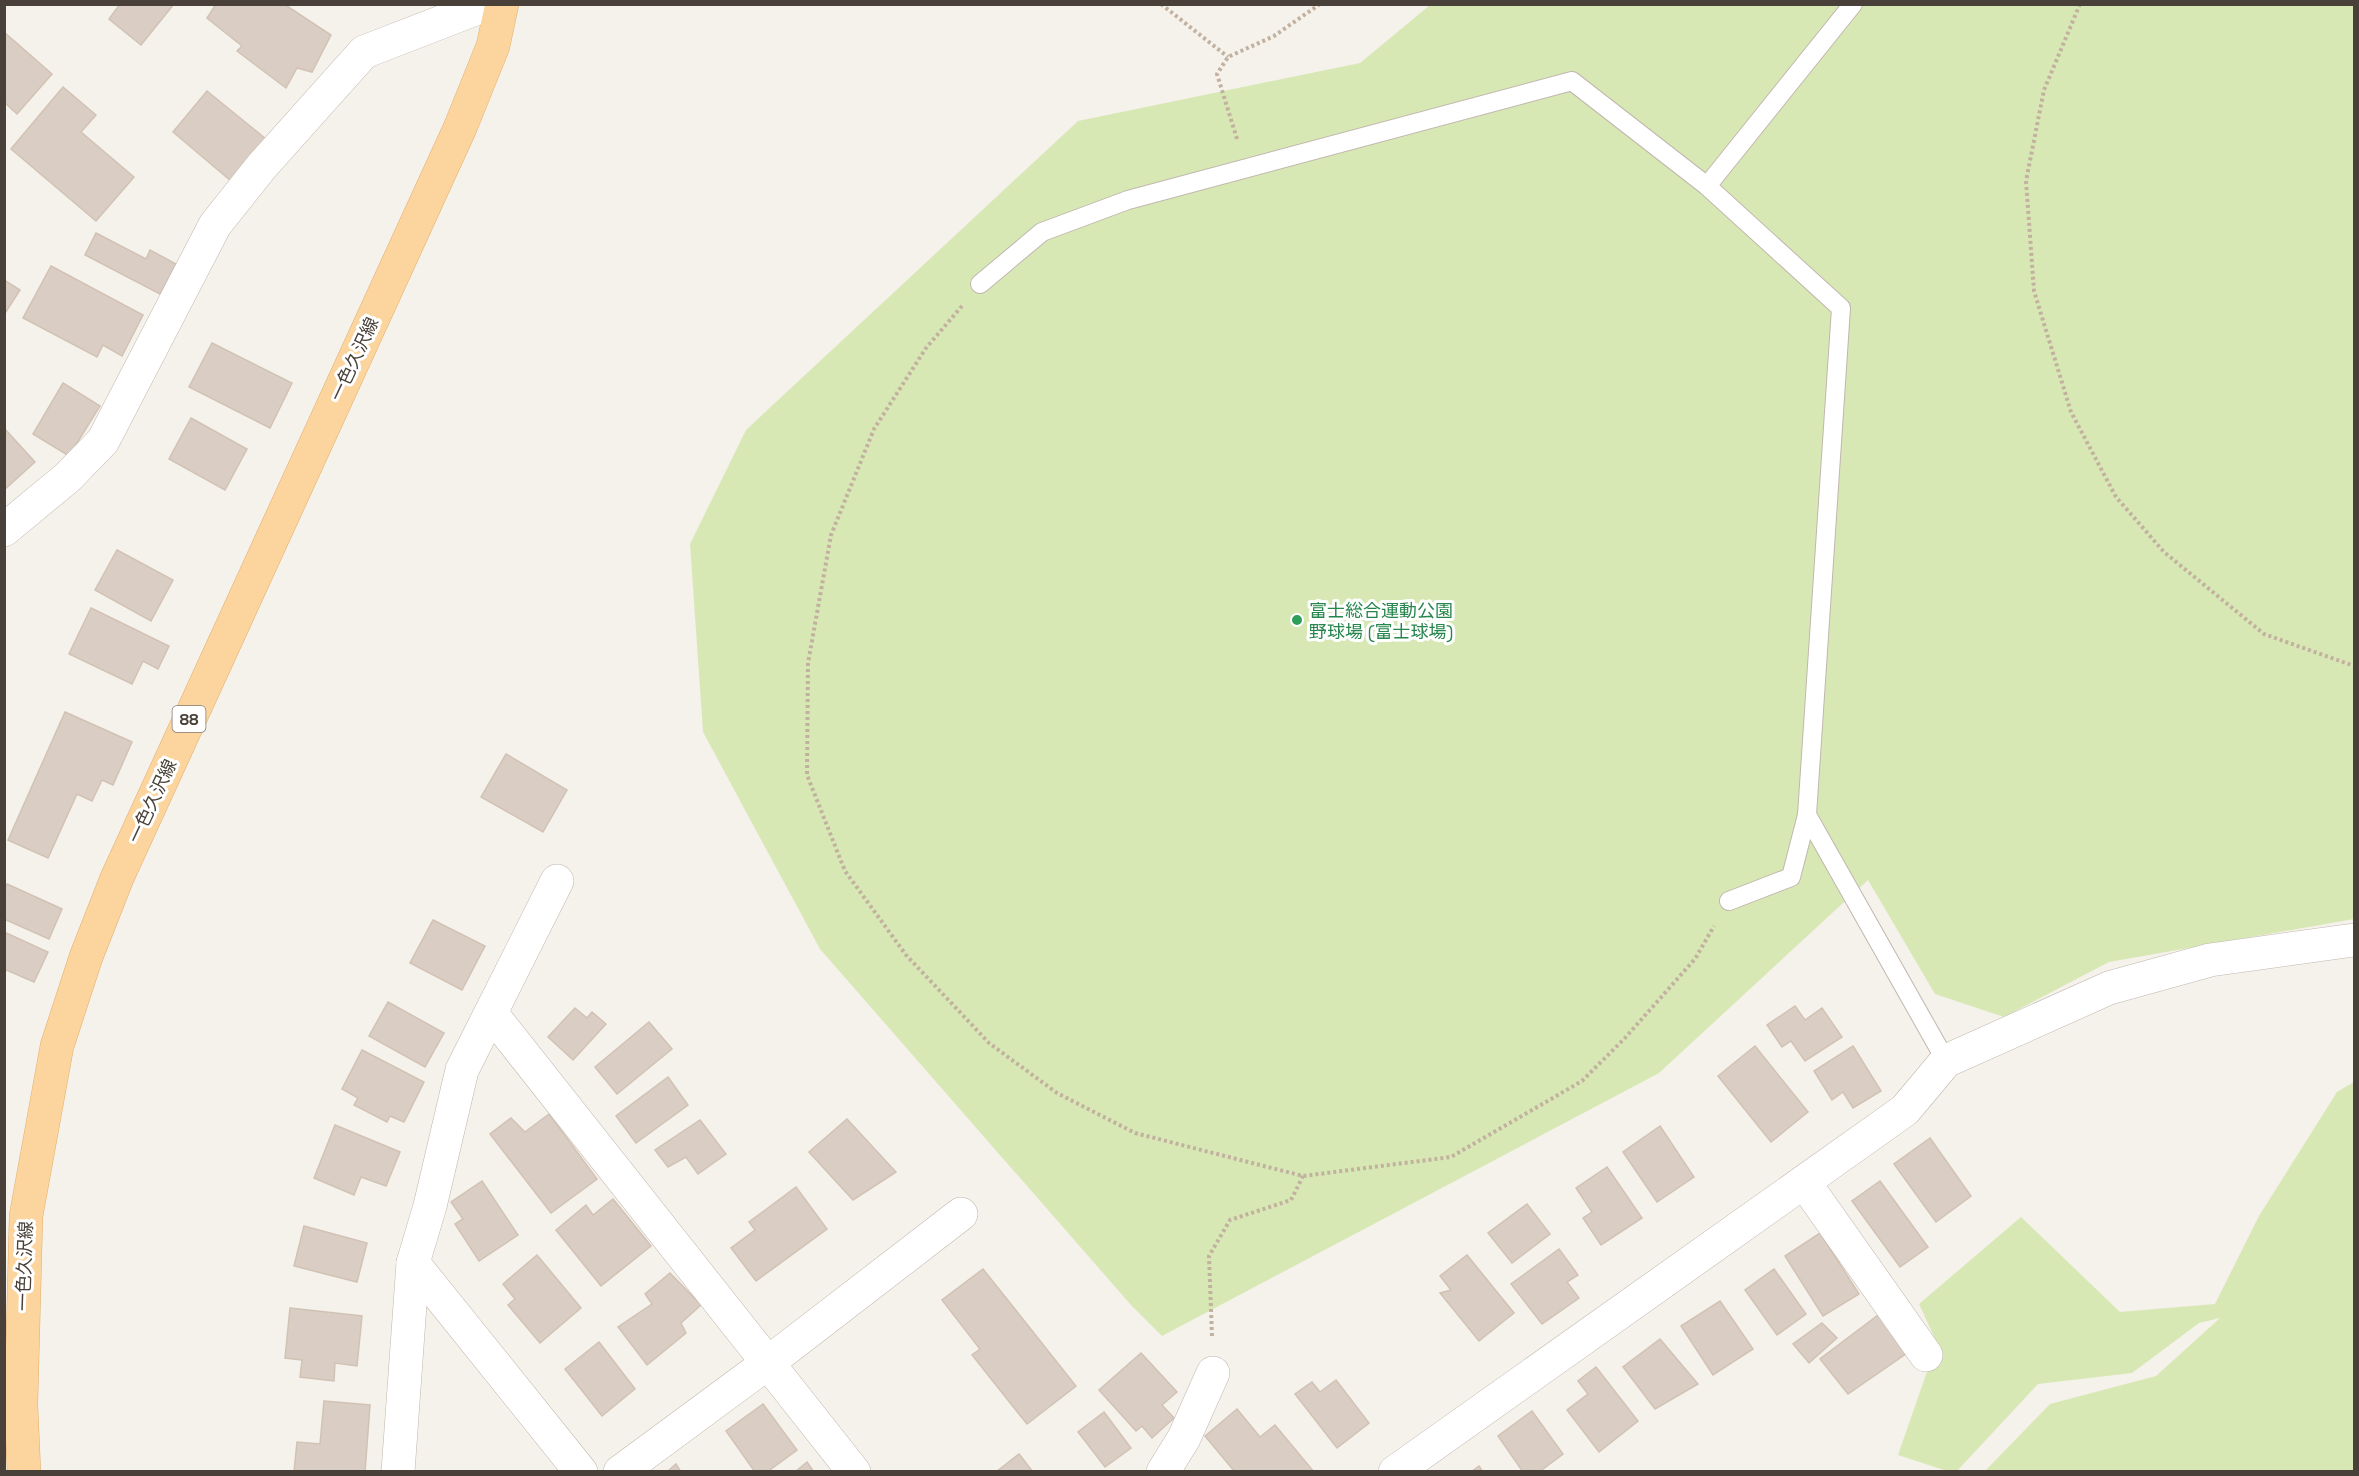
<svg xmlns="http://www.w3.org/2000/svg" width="2359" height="1476" font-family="'Space Grotesk','Noto Sans JP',sans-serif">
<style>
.green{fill:#d8e8b5}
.building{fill:#dacec4;stroke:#d1c2b4;stroke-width:1.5}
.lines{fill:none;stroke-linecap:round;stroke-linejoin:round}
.service-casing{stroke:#c1b7ae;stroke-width:20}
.minor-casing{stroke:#c1b7ae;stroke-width:34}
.primary-casing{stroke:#e2af6c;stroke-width:34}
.path{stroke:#c2b19f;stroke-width:4;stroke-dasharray:3 3;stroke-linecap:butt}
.service{stroke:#fff;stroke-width:18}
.minor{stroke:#fff;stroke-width:33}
.primary{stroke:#fcd49d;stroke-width:33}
.leisure-dot{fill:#2e9e5b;stroke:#fff;stroke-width:2}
.labels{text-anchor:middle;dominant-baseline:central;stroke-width:6;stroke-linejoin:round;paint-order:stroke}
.shield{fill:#fff;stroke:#807a74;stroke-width:1.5}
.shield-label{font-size:16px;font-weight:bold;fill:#494139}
.street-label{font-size:18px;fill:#494139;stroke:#fff}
.leisure-label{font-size:18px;fill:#27864d;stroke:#fff;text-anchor:start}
</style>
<rect width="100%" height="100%" fill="#f5f1eb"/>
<!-- green -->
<g class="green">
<polygon points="1430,5 2354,5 2354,919 2109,962 2004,1017 1935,994 1868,880 1659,1073 1162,1336 1131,1305 820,949 703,732 690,544 746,430 1078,121 1360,63"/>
<polygon points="2354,1082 2354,1471 1985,1471 2050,1404 2156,1376 2220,1318 2199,1323 2132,1373 2038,1384 1957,1471 1947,1471 1898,1455 1937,1343 1919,1304 2021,1217 2120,1312 2215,1304 2259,1216 2337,1092"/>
</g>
<!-- building -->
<g class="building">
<polygon points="120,4 174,4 141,45 109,19"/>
<polygon points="216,4 284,4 331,35 312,72 297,68 286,88 237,51 242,46 207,18"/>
<polygon points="4,32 52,74 17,114 4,102"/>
<polygon points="63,87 96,115 81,132 134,177 96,221 11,149"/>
<polygon points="207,91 266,139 231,181 173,132"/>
<polygon points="96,233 146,259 150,250 176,264 160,294 85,255"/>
<polygon points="51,266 143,315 122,356 103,345 97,357 23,318"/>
<polygon points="4,280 20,290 4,315"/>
<polygon points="212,343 292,383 270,428 189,387"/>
<polygon points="63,383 100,406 69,456 33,434"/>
<polygon points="191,418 247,449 225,490 169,459"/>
<polygon points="4,428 35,462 4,490"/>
<polygon points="117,550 173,580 151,621 95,590"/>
<polygon points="91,608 169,646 158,669 143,661 132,684 69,654"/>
<polygon points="65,712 132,742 113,785 102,780 92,801 77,794 48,858 8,840"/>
<polygon points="506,754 567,790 543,832 481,797"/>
<polygon points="7,884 62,909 49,939 4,919 4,890"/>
<polygon points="433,920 485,946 462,990 410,963"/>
<polygon points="4,932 48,952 34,982 4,969"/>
<polygon points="388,1002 444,1033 425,1067 369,1036"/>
<polygon points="1795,1006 1805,1020 1822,1008 1842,1037 1805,1061 1791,1041 1782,1047 1767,1025"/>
<polygon points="575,1008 587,1018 592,1012 606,1024 573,1060 548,1037"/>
<polygon points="649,1022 672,1049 617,1094 595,1067"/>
<polygon points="1755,1046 1808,1112 1771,1142 1718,1076"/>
<polygon points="1853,1046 1881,1091 1853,1108 1843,1092 1832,1100 1814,1071"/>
<polygon points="362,1050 424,1082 404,1122 390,1116 387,1122 354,1105 358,1098 342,1089"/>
<polygon points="668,1077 688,1105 636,1143 616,1116"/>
<polygon points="549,1114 597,1179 551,1213 490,1134 511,1118 525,1132"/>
<polygon points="847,1119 896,1172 853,1200 809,1152"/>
<polygon points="700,1120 726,1154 698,1174 686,1157 668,1167 655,1150"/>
<polygon points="335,1125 400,1152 386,1186 361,1177 354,1195 314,1178"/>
<polygon points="1660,1126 1694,1177 1657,1202 1623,1152"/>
<polygon points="1930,1138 1971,1196 1936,1222 1894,1164"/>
<polygon points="1607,1167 1642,1218 1601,1245 1583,1218 1592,1212 1576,1188"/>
<polygon points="482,1181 518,1235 479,1261 455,1224 463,1219 451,1202"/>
<polygon points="1880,1181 1928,1247 1900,1267 1852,1201"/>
<polygon points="796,1187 827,1229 756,1281 731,1248 755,1230 749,1222"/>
<polygon points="613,1199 651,1246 601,1286 556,1230 586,1205 593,1215"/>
<polygon points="1527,1204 1550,1234 1512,1263 1488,1233"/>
<polygon points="304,1226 367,1243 357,1282 294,1266"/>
<polygon points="1820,1233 1859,1294 1823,1316 1785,1256"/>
<polygon points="1559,1249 1578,1275 1567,1282 1579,1298 1542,1324 1511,1284"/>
<polygon points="537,1255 581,1308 540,1343 508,1305 515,1299 503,1284"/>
<polygon points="1467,1255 1514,1313 1479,1341 1440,1293 1451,1290 1440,1276"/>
<polygon points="983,1269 1076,1386 1027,1424 972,1355 980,1349 942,1300"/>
<polygon points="1774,1269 1806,1314 1777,1335 1745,1290"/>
<polygon points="670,1273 701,1305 681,1323 686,1333 647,1365 618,1327 652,1304 645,1294"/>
<polygon points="1720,1301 1753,1349 1713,1375 1681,1326"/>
<polygon points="290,1308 362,1316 357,1366 335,1363 334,1381 300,1377 302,1360 285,1358"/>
<polygon points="1882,1312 1910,1351 1848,1394 1820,1359"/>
<polygon points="1822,1323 1837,1338 1809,1363 1793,1344"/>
<polygon points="1660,1339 1698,1384 1655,1409 1623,1367"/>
<polygon points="599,1342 635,1389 602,1416 565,1369"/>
<polygon points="1141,1353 1177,1392 1162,1405 1174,1418 1152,1438 1142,1426 1136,1431 1099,1390"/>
<polygon points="1596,1367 1638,1421 1599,1452 1567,1410 1588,1394 1578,1381"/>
<polygon points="1336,1380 1369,1423 1337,1448 1295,1394 1312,1382 1320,1392"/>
<polygon points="324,1401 370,1405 365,1472 294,1472 297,1442 320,1444"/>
<polygon points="763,1404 797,1450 767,1472 755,1472 726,1431"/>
<polygon points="1237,1409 1260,1437 1275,1425 1314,1472 1235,1472 1205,1436"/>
<polygon points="1532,1411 1563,1454 1539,1472 1523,1472 1498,1436"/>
<polygon points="1104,1412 1131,1448 1105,1467 1078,1432"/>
<polygon points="1019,1454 1033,1472 996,1472"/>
<polygon points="807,1462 814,1472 795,1472"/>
<polygon points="676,1464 681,1472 667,1472"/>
<polygon points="1479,1466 1483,1472 1471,1472"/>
</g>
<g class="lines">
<defs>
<g id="service">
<polyline points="1707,186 1853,4"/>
<polyline points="980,284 1042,232 1128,200 1572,81 1707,186 1841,308 1807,815 1946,1061"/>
<polyline points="1729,901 1791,877 1807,815"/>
</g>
<g id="minor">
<polyline points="4,530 68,477 103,441 215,225 262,166 364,52 488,4"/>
<polyline points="491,1013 854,1472"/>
<polyline points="1804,1182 1926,1355"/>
<polyline points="413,1263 581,1472"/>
<polyline points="398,1472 413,1263 430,1206 462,1070 557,881"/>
<polyline points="620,1472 769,1362 961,1214"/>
<polyline points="1163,1472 1184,1438 1213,1373"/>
<polyline points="1395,1472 1905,1110 1946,1061 2109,988 2210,960 2354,940"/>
</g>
<polyline id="primary" points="24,1472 21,1405 26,1216 57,1046 86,957 117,878 460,128 493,46 502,4"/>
</defs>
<!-- service casing -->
<use href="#service" class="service-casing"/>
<!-- minor casing -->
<use href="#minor" class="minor-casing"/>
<!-- primary casing -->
<use href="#primary" class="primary-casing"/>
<!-- path -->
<g class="path">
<polyline points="1161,4 1228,57"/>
<polyline points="2080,4 2044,90 2026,181 2034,291 2071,412 2116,497 2164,552 2264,634 2354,666"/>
<polyline points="1237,139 1217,74 1228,57 1274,36 1320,4"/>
<polyline points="962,306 926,348 874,429 831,535 808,663 807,775 845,871 906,955 989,1043 1057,1093 1135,1133 1303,1176 1451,1157 1582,1081 1625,1038 1695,959 1714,926"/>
<polyline points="1212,1336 1209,1256 1230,1220 1291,1200 1303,1176"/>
</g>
<!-- service -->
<use href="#service" class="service"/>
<!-- minor -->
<use href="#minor" class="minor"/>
<!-- primary -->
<use href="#primary" class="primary"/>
</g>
<!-- markers -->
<circle class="leisure-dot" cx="1297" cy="620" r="6"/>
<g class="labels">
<!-- shield labels -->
<rect class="shield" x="172.5" y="706" width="33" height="26" rx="4.5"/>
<g class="shield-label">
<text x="189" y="719">88</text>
</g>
<!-- street labels -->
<g class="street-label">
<text transform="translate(354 359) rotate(-65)">一色久沢線</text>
<text transform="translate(152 801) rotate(-65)">一色久沢線</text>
<text transform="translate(24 1266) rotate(-88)">一色久沢線</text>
</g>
<!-- leisure labels -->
<g class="leisure-label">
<text x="1309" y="610">富士総合運動公園<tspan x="1309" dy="21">野球場 (富士球場)</tspan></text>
</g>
</g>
<!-- border -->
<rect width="2359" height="1476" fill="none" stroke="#494139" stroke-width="12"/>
</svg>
